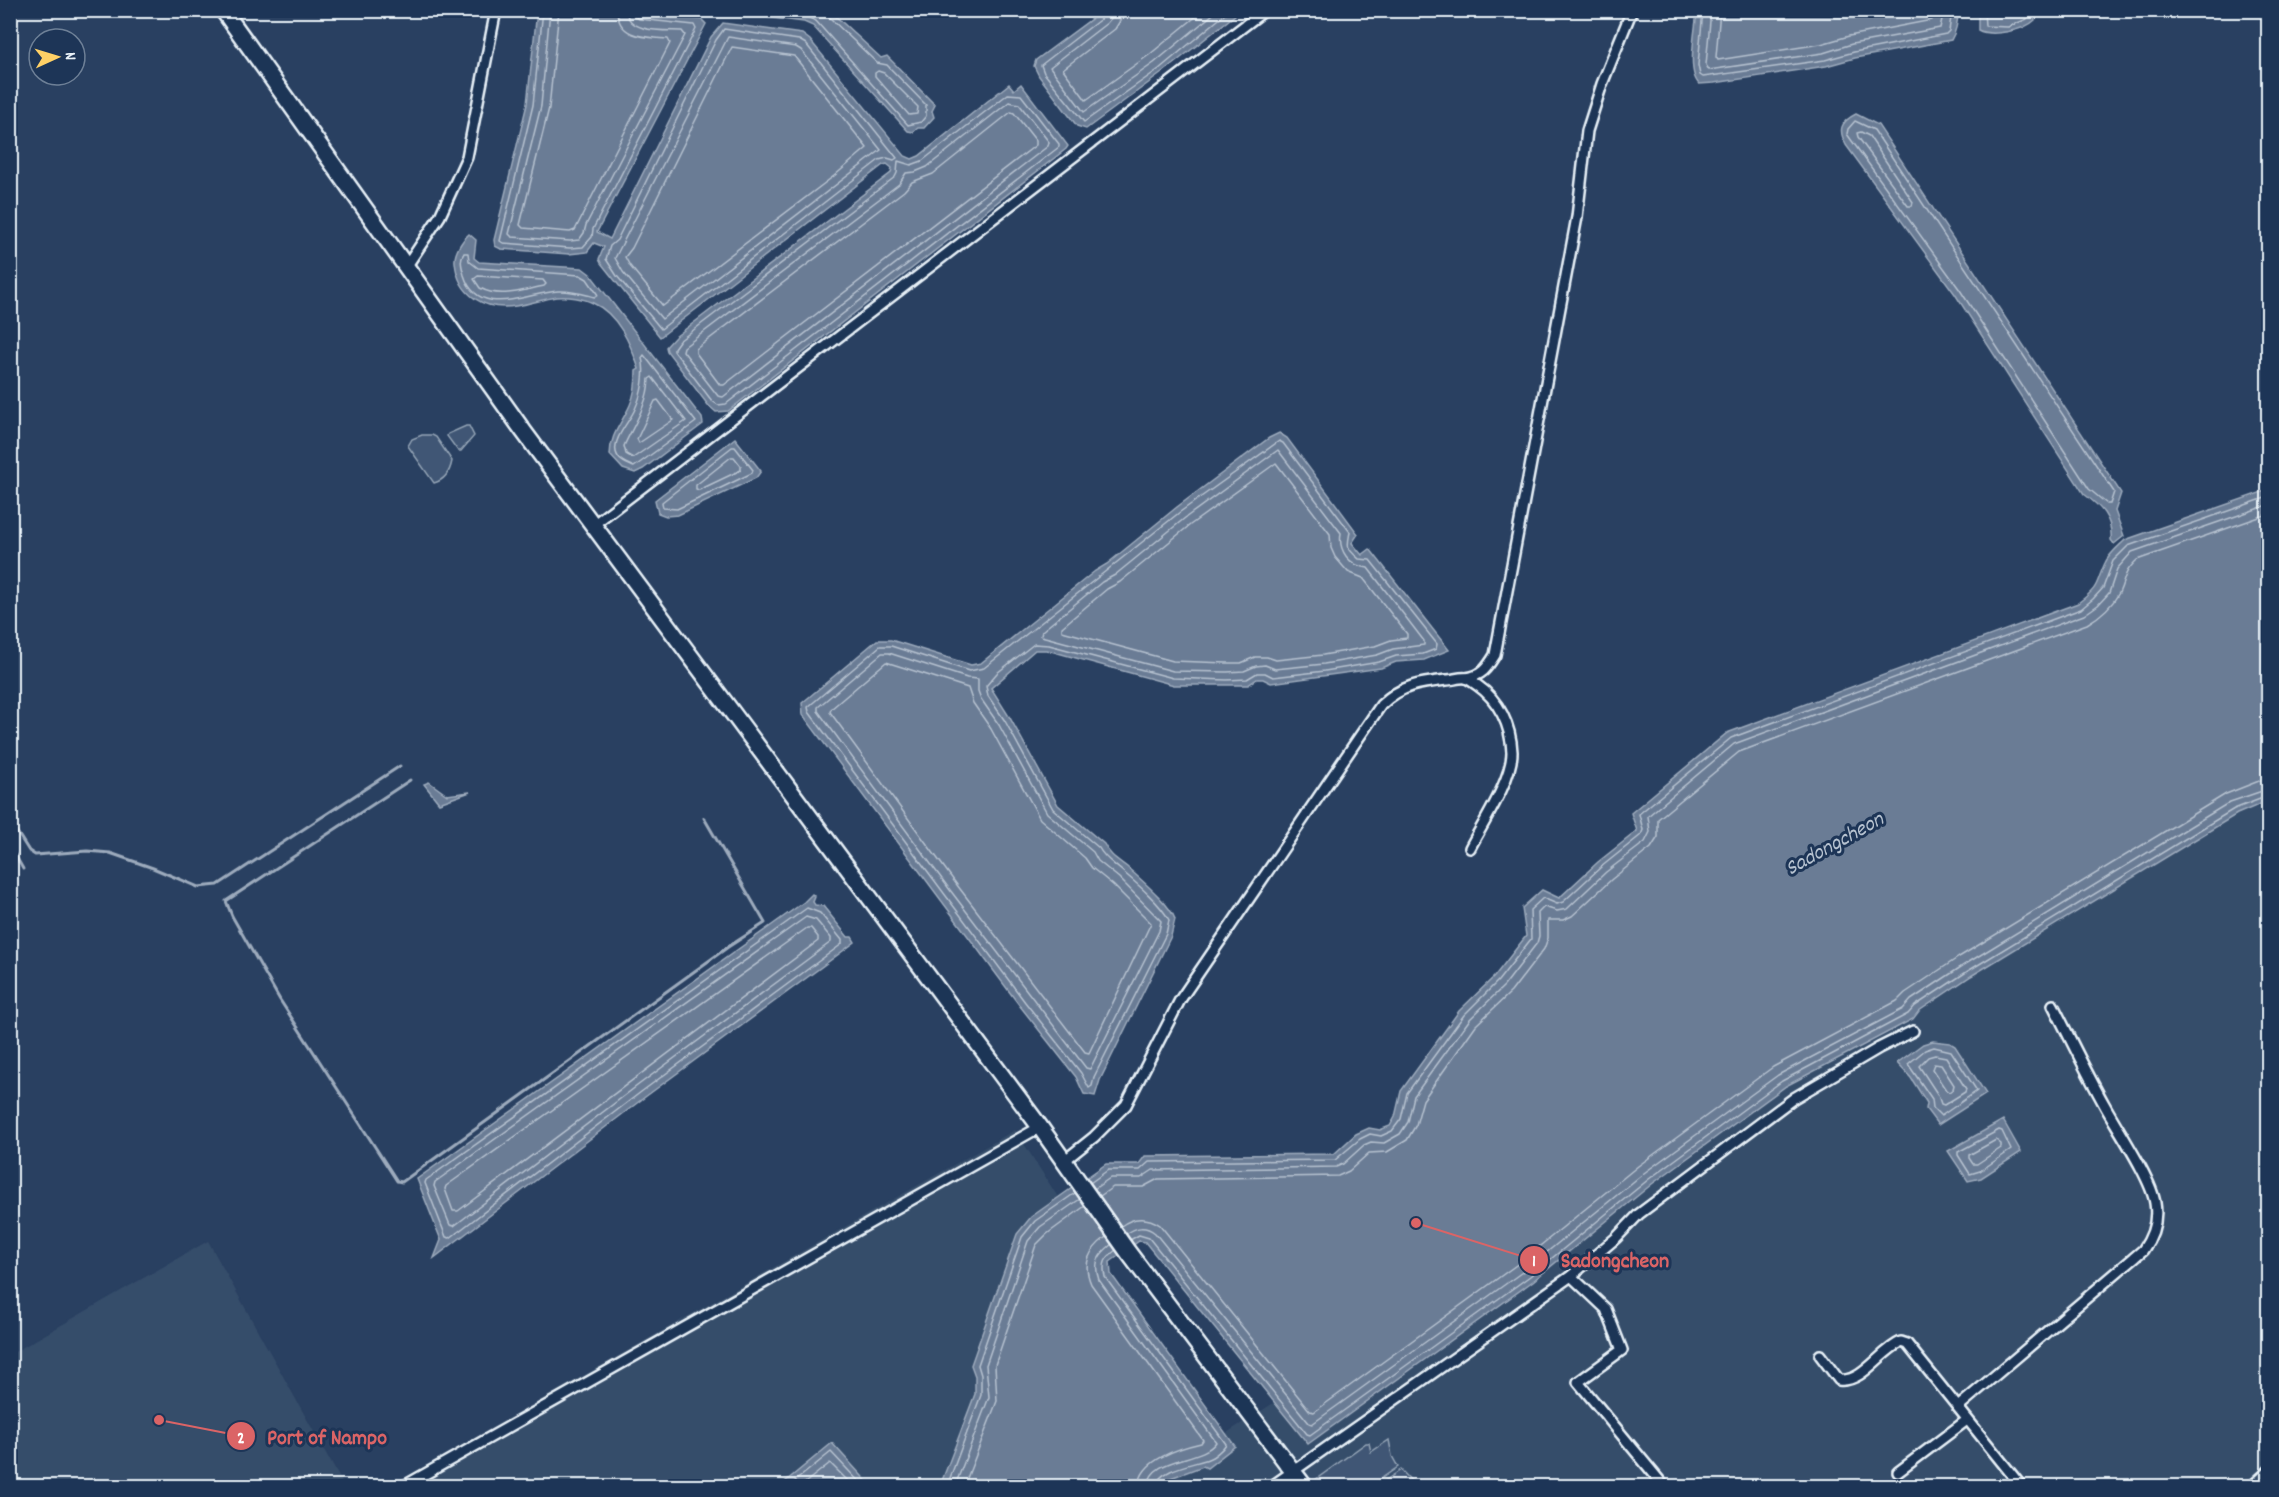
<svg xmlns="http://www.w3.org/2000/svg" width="2279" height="1497" font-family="Dekko,sans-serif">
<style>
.built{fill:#364d6b}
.green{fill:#415774;stroke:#94a4b6;stroke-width:1.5}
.water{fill:#6b7c95;stroke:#9dabbd;stroke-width:1.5}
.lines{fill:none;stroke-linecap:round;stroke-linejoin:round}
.shore{stroke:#b6c2d0;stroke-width:1.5}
.stream{stroke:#9dabbd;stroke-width:3}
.street-casing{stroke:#e8f1f8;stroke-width:14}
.primary-casing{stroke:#e8f1f8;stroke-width:20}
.street{stroke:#1d3557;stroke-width:9}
.primary{stroke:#1d3557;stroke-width:15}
.rail{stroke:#e8f1f8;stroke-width:3}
.labels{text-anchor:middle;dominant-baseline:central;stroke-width:6;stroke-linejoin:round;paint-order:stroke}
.water-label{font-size:22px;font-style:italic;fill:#b6c2d0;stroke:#1d3557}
.leader{fill:none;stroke:#db6466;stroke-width:2}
.callout-dot{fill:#db6466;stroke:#1d3557;stroke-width:2}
.mark-label{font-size:18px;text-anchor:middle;font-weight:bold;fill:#fff}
.callout-label{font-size:22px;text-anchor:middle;font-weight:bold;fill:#db6466;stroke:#1d3557;stroke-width:6;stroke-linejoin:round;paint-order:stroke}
</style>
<rect width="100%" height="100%" fill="#294061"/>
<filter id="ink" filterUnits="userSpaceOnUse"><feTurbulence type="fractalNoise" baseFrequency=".0167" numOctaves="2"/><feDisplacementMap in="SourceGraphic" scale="12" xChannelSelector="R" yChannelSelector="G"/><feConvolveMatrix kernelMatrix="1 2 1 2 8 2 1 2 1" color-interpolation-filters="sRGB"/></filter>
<g filter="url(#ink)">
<!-- built -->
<g class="built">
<polygon points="2268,805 2268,1486 390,1486 1015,1130 1214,1441 2176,826"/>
<polygon points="208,1241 344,1486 11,1486 11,1354"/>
</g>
<!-- green -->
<g class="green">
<polygon points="466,426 469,426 474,436 461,451 458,451 447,436 448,434"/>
<path d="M422,435H432L436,437L452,461C450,472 445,480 434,483L408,446L412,439Z"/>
<polygon points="1389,1440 1392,1456 1398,1467 1370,1486 1319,1486 1315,1480 1366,1443 1369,1443 1371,1452"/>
<polygon points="1401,1470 1416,1486 1377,1486"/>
</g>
<!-- water -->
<g class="water">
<polygon points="728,10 830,11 881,58 887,56 935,105 932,111 934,117 924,128 918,128 913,132 908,131 813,26 804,22 727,12"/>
<polygon points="537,11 623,11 701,19 706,24 597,232 610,239 711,37 723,23 802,34 810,40 905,156 912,159 919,156 1009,84 1014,90 1021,84 1068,146 1066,149 728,411 716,412 708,405 667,351 666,347 675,337 891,173 892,168 887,164 883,165 660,337 601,263 599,259 604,247 594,243 587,252 569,254 501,249 495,246 494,240 527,104"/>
<polygon points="1102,11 1102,10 1240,11 1162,73 1086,129 1077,126 1039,76 1034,66 1036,60"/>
<path d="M1697,11L1958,10C1958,20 1956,32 1951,40L1855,58L1826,66L1714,83L1699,84C1686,72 1696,27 1697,11Z"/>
<path d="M1978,11H2033L2035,20C2024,31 1991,37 1978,30Z"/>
<path d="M1856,114L1878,125L2121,493L2115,511L2124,536L2114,544L2111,540C2113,518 2100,506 2084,494L1955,294L1846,145C1838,130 1840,122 1856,114Z"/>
<path d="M469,234L476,240L474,258L479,262L582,268L590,274L702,418L703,424L643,469L635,473L623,469L610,455C610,435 622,423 630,405C635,394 636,383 636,371L639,369C631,345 618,314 593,303C583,298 568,296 557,297C543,299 530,304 516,306C485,311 458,296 455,262C454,253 462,240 469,234Z"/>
<path d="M1279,433L1287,438L1358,534L1352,543L1362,555L1370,549L1449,650L1424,660L1396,662L1381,668L1271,683L1263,679H1257L1248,685H1174L1047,650H1035L991,688L1010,718L1058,805L1104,844C1109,855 1118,860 1127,867C1141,880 1169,903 1175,919L1171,936L1100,1080L1095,1096L1084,1094L1076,1077L1020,1006L803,715L802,703L877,640H891L971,665L981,663L1095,571L1107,564L1177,507L1269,438Z"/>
<polygon points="735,438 761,471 756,478 678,515 666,516 658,513 655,500"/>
<path d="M2268,490V801L2237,814L1971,976L1919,1011L1913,1019L1786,1086L1652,1184L1533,1281L1308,1444L1145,1242L1139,1241L1110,1262L1111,1274L1235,1446L1207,1468L1203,1466L1168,1479L1159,1486H940L975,1394V1376L971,1365L1017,1234L1031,1217L1106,1164H1139L1145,1156L1334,1154L1356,1134L1369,1128L1380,1130L1390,1126L1395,1117L1401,1091L1459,1011L1494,977L1526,936L1522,908L1542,890L1559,898L1598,862L1637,831L1631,813L1727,733L2078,603C2101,586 2095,584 2105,563C2109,554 2118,547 2125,540Z"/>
<polygon points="429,782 447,795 470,792 439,803 424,784"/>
<polygon points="812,894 815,897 813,902 815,905 823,906 848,937 852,937 855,942 645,1097 434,1258 441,1240 417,1179 804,902"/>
<polygon points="1933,1041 1950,1043 1955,1046 1986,1094 1938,1125 1926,1109 1927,1103 1911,1078 1897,1063 1923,1044"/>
<polygon points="2003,1120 2021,1152 1981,1178 1968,1181 1948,1151"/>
<polygon points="832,1443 871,1486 780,1486"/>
</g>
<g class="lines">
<!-- shore -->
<g class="shore">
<polyline points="543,10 533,105 500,241 503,243 570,248 583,247 592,237 593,229 696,29 694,25 639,19 635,16 634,10"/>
<path d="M550,10L541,106L509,234L512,237L570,241L579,240L584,233L586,225L685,35L682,31C665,30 628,34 626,10"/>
<path d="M559,10L549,108L520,225L523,228L570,232L575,230L670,43L668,39C647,37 618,39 617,10"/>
<polyline points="760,10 805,16 816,21 908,125 921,122 926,116 926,105 887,65 877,63 829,17 827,10"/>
<polyline points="1105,10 1102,18 1041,65 1044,73 1084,122 1159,69 1230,10"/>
<polyline points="1113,10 1112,17 1107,23 1050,67 1084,112 1154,63 1218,10"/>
<polyline points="1122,10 1120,21 1115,29 1063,69 1086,100 1149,55 1204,10"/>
<polyline points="1703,10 1698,65 1700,75 1703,77 1825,60 1854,52 1946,34 1949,31 1952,10"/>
<polyline points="1711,10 1706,65 1709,70 1823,53 1852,44 1940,28 1944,10"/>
<polyline points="1720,10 1716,57 1718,60 1821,44 1849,36 1932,20 1935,10"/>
<polyline points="1984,10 1985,26 2008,27 2027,19 2028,10"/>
<polygon points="724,29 799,40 806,44 897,158 894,160 887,158 879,160 661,329 617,276 606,259 610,246 617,240 716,40"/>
<polygon points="728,37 796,47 801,50 881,150 662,319 623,272 615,258"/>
<polygon points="732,47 794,56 867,148 834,176 663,306 630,266 625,257 632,248"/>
<polygon points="878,71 884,73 918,107 917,114 909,115 875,76 875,73"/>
<polygon points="1008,94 1021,95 1059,144 1059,147 726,404 718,405 712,401 674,351 674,348 679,341 895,177 897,173 898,161 911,165 922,161"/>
<polygon points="1009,102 1019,104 1049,142 1048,146 723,397 718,396 683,351 684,347 899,184 906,173 915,172 927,167"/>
<polygon points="1011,112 1014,113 1036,141 1036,145 724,385 720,385 696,353 696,349 904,191 912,182 933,174"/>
<polygon points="1855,121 1874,130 2114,492 2110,504 2107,504 2089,489 1960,290 1852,141 1847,134 1848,129"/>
<polygon points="1861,132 1869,136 1913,202 1912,206 1908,206 1858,137 1857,133"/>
<path d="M464,253H468L469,261L478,268L580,275L587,279L598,295L595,297C583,294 571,290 558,291C527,293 478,320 464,275C462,267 459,260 464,253Z"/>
<path d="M478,276L543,280L546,284L544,286C523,290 500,299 480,288L474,279Z"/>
<path d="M644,355L696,422L634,467C627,464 618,461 616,452C613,438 630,421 635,409C642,394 646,373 642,358Z"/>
<path d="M652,377L686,421L633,458L626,454L624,446C634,424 648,405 649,379Z"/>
<polygon points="658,400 673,420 639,443 637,439 655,401"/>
<path d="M1279,441L1283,443L1350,532C1347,548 1346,547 1359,559L1370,560L1437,644L1436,649L1423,654L1396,656L1379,662L1325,671L1273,677L1265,673H1257L1247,679L1227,680L1173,678L1049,645L1034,644L997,673L986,686L988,696L1005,721L1053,809L1099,848C1104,858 1113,863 1122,871C1136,883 1161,904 1169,920L1166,934L1094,1077L1092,1086L1089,1088L1081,1073L1025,1002L809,712L808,707L880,646H891L969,671L984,668L1180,512Z"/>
<polygon points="732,447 735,447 753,470 752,473 677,509 663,508 662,502"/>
<path d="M1278,450L1341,533C1338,551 1349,566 1368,568L1424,641V645L1393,649L1377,655L1324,664L1275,669L1265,665L1256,666L1244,671L1227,672L1173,671L1041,636L1042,631L1102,582L1115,575L1185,518Z"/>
<polygon points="731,457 734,457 741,466 741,470 699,490 696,489 696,485"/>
<polygon points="1276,463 1330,534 1331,548 1335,557 1348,572 1363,578 1407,634 1407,638 1391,640 1375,646 1323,655 1276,660 1267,657 1255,657 1241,663 1227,663 1173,661 1062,631 1062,627 1107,589 1120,582 1190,525"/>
<polygon points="882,653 889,653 967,678 978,679 978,691 981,699 999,725 1047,813 1093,852 1098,861 1119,878 1161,921 1159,931 1090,1069 1086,1068 950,890 818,711 818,707"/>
<polygon points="886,662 968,688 973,703 991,729 1040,819 1085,858 1092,868 1113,885 1151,923 1089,1053 1085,1052 957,885 830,712 831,709"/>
<polygon points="807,908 820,913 842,940 842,944 641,1092 450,1238 446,1237 425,1183 426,1180"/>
<polygon points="806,917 816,920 831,938 831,942 637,1086 454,1226 450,1225 434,1186 435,1182"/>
<polygon points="807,928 811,928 818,937 818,941 458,1211 453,1211 445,1189 446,1186"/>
<polygon points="1934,1047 1951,1051 1977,1091 1941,1116 1933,1108 1932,1099 1908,1064 1925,1050"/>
<polygon points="1935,1055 1946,1057 1966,1089 1965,1092 1944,1105 1941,1104 1938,1095 1919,1066 1928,1057"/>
<polygon points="1934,1064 1941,1065 1954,1085 1953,1089 1949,1092 1946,1090 1932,1069"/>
<polygon points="1999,1130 2002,1131 2011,1150 1980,1171 1970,1174 1958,1155 1958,1152"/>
<polygon points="1996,1140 2001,1144 2001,1148 1977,1164 1973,1164 1969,1158 1969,1155"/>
<polyline points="1090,1183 1108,1170 1140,1170 1149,1162 1335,1160 1360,1139 1370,1134 1381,1136 1392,1131 1401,1119 1407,1093 1464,1015 1498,981 1531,939 1530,910 1543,898 1557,904 1563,902 1601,867 1641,835 1643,830 1639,814 1731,738 2081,609 2093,599 2103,588 2113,561 2128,546 2268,497"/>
<polyline points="1094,1189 1110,1178 1141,1178 1153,1170 1336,1167 1343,1164 1364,1145 1371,1142 1384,1143 1400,1134 1408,1122 1414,1096 1470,1019 1504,986 1537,943 1539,936 1538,913 1544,907 1557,911 1567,909 1606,872 1645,842 1650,832 1648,816 1734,744 2084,615 2098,605 2109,593 2117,569 2132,552 2268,505"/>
<path d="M1100,1196L1113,1187H1143L1158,1179L1338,1176L1349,1171L1369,1153L1387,1152L1407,1140L1416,1125L1423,1100L1476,1025L1511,992L1544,949L1548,938V920H1563L1572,916L1612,879L1651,848L1658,837V819L1739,752L2087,624C2099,617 2112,606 2119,593C2126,578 2123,573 2137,560L2268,514"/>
<path d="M1121,1226C1133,1217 1147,1216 1160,1225L1310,1411L1314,1412L1519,1263L1638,1166L1773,1067L1897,1001L1905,993L1959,957L2226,794L2259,781L2268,780"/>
<path d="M1126,1234C1136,1227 1145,1225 1155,1233L1309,1423L1312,1424L1525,1270L1644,1173L1778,1075L1903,1009L1911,1000L1964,965L2230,802L2268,789"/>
<path d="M1106,1237C1089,1250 1082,1263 1091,1284L1203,1440L1201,1443C1179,1448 1140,1460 1139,1486"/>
<polyline points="1130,1240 1139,1235 1149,1238 1307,1434 1310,1435 1530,1276 1649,1179 1782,1081 1908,1014 1915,1006 1968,971 2234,809 2268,796"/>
<path d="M1112,1244C1098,1255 1093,1263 1099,1280L1216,1442C1203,1462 1150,1456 1148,1486"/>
<path d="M1116,1250C1105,1258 1102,1263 1105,1277L1226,1444C1223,1449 1214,1457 1208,1459C1195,1464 1158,1469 1156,1486"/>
<polyline points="789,1486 831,1452 863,1486"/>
<polyline points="801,1486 830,1463 853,1486"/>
<polyline points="947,1486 981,1395 981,1375 978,1365 1022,1237 1035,1221 1075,1193"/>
<polyline points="955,1486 989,1397 986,1365 1028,1241 1040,1227 1080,1199"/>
<polyline points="964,1486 997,1401 995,1365 1036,1245 1047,1234 1085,1206"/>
</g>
<!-- stream -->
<g class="stream">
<polyline points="410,780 226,901 232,916 280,1000 397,1181 402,1182 728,947 765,923 704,818"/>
<polyline points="10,821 29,851 35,855 87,851 110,853 153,868 198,887 218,885 400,766"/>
<polyline points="10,846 23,869"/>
<polyline points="2258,1486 2268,1477"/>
</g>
<defs>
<g id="street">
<polyline points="406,267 440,216 467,157 496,10"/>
<polyline points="593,525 1265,10"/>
<path d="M1466,678C1482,676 1487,668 1495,655L1577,217L1587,131L1602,84L1632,10"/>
<path d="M1064,1161L1094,1137L1126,1105L1180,1000L1381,705C1401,685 1420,683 1447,680C1452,680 1461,677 1466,678C1469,679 1474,683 1477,685C1499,700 1511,726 1512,752C1512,780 1483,823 1470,848"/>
<polyline points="1571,1276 1606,1309 1622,1350 1578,1382 1664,1486"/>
<path d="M1820,1355L1839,1380C1863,1383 1880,1351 1901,1342L1907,1344L2021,1486"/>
<path d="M1958,1407L2143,1250C2153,1236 2158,1221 2155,1203C2151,1178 2117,1128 2104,1104C2086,1072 2070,1038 2053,1005"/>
<polyline points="1898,1472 1967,1420"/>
<polyline points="404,1486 1040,1127"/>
<polyline points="1272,1486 1571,1276 1616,1238 1639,1214 1794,1098 1879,1048 1913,1031"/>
</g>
<polyline id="primary" points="223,10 524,432 1040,1127 1128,1252 1304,1486"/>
</defs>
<!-- street casing -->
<use href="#street" class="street-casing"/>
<!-- primary casing -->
<use href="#primary" class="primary-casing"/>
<!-- street -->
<use href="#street" class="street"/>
<!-- primary -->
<use href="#primary" class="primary"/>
<!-- rail -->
<polyline class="rail" points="2244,1486 2268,1464"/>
</g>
</g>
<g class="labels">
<!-- water labels -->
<g class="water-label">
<text transform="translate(1835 845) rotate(-29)">Sadongcheon</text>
</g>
</g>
<!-- callouts -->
<path class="leader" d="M1416 1223L1534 1260M159 1420L241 1436"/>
<g class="callout-dot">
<circle cx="1416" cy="1223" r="6"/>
<circle cx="159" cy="1420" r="6"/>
<circle cx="1534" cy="1260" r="15"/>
<circle cx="241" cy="1436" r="15"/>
</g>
<g class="mark-label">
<text x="1534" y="1266">1</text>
<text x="241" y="1443">2</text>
</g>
<g class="callout-label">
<text x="1615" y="1267">Sadongcheon</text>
<text x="327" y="1444">Port of Nampo</text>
</g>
<!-- margin -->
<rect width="2279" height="1497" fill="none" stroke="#1d3557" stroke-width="36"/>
<rect x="18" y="18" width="2243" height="1461" fill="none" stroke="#e8f1f8" stroke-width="2" filter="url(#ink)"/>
<!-- north arrow -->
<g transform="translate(57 57) rotate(86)"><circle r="28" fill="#1d3557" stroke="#6e8097" stroke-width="1.5"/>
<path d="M0-4.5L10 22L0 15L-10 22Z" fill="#ffd166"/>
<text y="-9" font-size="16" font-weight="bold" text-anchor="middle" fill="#e8f1f8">N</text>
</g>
</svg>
